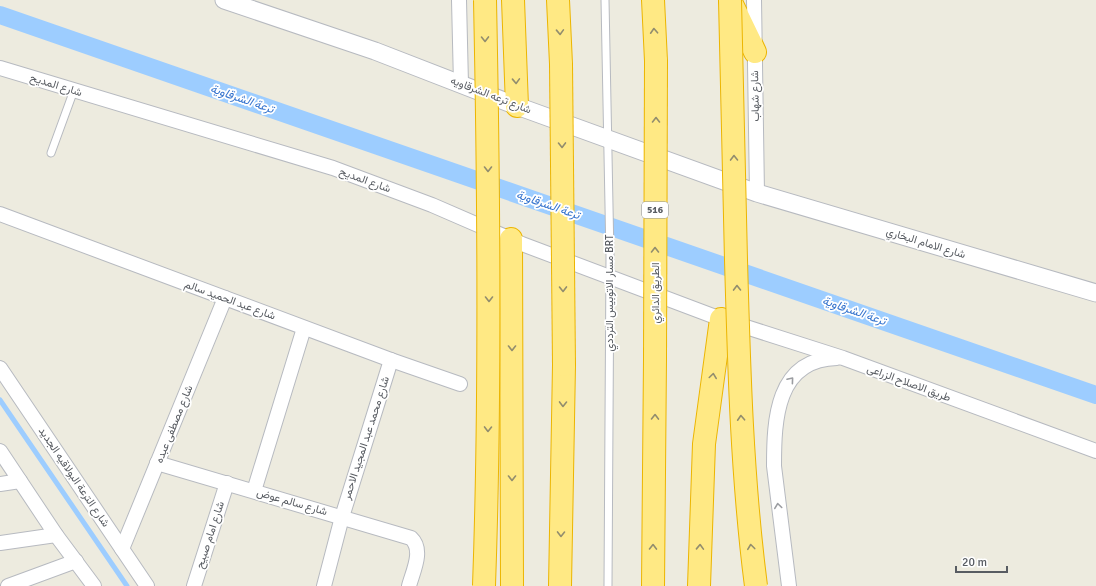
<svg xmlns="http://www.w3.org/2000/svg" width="1096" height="586" font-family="Signika,Vazirmatn,sans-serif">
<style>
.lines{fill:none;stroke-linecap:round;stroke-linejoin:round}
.stream{stroke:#9dcdff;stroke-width:5}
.canal{stroke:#9dcdff;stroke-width:18}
.service-casing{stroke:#b7bac0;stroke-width:9}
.minor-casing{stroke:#b7bac0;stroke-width:16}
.tertiary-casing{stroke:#b7bac0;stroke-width:19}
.motorway-casing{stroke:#ecb500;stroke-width:24}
.service{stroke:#fff;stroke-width:7}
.minor{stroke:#fff;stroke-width:14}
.tertiary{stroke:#fff;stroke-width:17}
.motorway{stroke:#ffe984;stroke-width:22}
.motorway-bridge-casing{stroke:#ecb500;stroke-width:24;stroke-linecap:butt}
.motorway-bridge{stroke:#ffe984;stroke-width:22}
.oneway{stroke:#928d6e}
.oneway2{stroke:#9b9da1}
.labels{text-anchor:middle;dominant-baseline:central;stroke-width:3.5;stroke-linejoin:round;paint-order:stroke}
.shield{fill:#fff;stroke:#8a8d91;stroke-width:1}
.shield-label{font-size:10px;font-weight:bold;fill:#585c62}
.street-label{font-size:11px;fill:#585c62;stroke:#fff}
.water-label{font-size:12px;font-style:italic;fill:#3473ce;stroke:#fff}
</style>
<rect width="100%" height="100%" fill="#edebdf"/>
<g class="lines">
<!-- stream -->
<polyline class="stream" points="0,400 127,586"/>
<!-- canal -->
<polyline class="canal" points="0,15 1096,395"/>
<defs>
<g id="service">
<polyline points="605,0 610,257 608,586"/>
<polyline points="51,153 74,90"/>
</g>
<g id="minor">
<polyline points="459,0 461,84"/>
<polyline points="754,0 757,193"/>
<polyline points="0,68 333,168 432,205 522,244 721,319 843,358 1096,451"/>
<polyline points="0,214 391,360 460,384"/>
<polyline points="0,368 147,586"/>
<polyline points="0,451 56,535 94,586"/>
<path d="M157,463L411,538C424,550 413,571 409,586"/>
<polyline points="0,484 20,481"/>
<polyline points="254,491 304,328"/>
<polyline points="0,543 56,535"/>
<polyline points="122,549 225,298"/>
<polyline points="8,586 76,561"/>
<polyline points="194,586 227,483"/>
<polyline points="324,586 342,517 391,360"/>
<path d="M789,586L774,466C774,420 776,359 837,358"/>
</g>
<polyline id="tertiary" points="224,0 375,51 517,106 757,193 1096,293"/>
<g id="motorway">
<polyline points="513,0 517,106"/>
<polyline points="558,0 561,64"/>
<polyline points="653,0 656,61"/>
<polyline points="730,0 755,52"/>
<polyline points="511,239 512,586"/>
<polyline points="560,586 564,365"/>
<polyline points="653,586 655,359"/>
<polyline points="699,586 704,444 721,319"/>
</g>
</defs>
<!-- service casing -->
<use href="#service" class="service-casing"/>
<!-- minor casing -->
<use href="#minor" class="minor-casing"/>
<!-- tertiary casing -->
<use href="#tertiary" class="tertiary-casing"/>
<!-- motorway casing -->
<use href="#motorway" class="motorway-casing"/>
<!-- service -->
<use href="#service" class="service"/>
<!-- minor -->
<use href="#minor" class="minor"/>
<!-- tertiary -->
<use href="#tertiary" class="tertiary"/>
<!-- motorway -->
<use href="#motorway" class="motorway"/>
<defs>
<g id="motorway-bridge">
<path d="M730,0C732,87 734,173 736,260C739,369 742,478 756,586"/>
<polyline points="561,64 564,365"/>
<polyline points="655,359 656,61"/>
<path d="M484,586C491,391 489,195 485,0"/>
</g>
</defs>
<!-- motorway-bridge casing -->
<use href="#motorway-bridge" class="motorway-bridge-casing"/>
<!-- motorway-bridge -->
<use href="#motorway-bridge" class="motorway-bridge"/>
</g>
<!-- one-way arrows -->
<defs><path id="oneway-chevron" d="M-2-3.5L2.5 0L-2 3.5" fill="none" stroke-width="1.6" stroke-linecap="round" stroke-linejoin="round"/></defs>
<g class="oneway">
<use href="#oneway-chevron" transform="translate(654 31) rotate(-93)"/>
<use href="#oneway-chevron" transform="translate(560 32) rotate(88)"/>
<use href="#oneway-chevron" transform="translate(485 39) rotate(89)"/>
<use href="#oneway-chevron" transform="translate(516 81) rotate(88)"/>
<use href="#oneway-chevron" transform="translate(656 120) rotate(-90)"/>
<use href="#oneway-chevron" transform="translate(562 145) rotate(89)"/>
<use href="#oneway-chevron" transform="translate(734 158) rotate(-91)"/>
<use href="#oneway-chevron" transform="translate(488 169) rotate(90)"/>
<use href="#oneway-chevron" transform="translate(655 250) rotate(-90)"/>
<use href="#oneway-chevron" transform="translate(737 288) rotate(-91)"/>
<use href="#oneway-chevron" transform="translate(563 289) rotate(89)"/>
<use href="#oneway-chevron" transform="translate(489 299) rotate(90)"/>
<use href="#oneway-chevron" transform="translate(512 348) rotate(90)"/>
<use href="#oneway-chevron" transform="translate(713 376) rotate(-82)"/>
<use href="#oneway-chevron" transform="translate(563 404) rotate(91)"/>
<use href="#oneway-chevron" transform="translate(655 417) rotate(-89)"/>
<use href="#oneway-chevron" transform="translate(741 418) rotate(-93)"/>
<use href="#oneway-chevron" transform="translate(488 429) rotate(91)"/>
<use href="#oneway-chevron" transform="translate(512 478) rotate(90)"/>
<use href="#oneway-chevron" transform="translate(561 534) rotate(91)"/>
<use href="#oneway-chevron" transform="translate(653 547) rotate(-89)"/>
<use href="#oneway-chevron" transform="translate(700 547) rotate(-88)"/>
<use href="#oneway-chevron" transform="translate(751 547) rotate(-97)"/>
</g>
<g class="oneway2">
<use href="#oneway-chevron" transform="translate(791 380) rotate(-50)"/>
<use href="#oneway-chevron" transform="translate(778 506) rotate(-98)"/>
</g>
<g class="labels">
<!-- shield labels -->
<rect class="shield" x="642" y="202" width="26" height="16" rx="3"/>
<g class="shield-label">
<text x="655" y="210">516</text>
</g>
<!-- street labels -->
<g class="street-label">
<text transform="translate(56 85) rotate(17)">شارع المديح</text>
<text transform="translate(491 95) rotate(21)">شارع ترعه الشرقاويه</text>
<text transform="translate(755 96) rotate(-91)">شارع شهاب</text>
<text transform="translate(365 180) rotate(20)">شارع المديح</text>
<text transform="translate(926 243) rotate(17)">شارع الامام البخاري</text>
<text transform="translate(609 293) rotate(-90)">مسار الاتوبيس الترددي BRT</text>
<text transform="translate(655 293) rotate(-90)">الطريق الدائري</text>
<text transform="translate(230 300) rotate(20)">شارع عبد الحميد سالم</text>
<text transform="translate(909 383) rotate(20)">طريق الاصلاح الزراعى</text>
<text transform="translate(174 424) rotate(-68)">شارع مصطفى عبده</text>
<text transform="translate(366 438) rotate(-72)">شارع محمد عبد المجيد الاحمر</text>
<text transform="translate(74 477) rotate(56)">شارع الترعة البولاقيه الجديد</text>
<text transform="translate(292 502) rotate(16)">شارع سالم عوض</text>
<text transform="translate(210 535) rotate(-72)">شارع امام صبيح</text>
</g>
<!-- water labels -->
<g class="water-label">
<text transform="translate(242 99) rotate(19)">ترعة الشرقاوية</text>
<text transform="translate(548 205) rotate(19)">ترعة الشرقاوية</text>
<text transform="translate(854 311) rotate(19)">ترعة الشرقاوية</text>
</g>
</g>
<!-- scale -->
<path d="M956 566v6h51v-6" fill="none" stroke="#585c62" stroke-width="2"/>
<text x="962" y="566" font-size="12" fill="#585c62" stroke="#ffffff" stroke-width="3" paint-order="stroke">20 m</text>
</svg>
